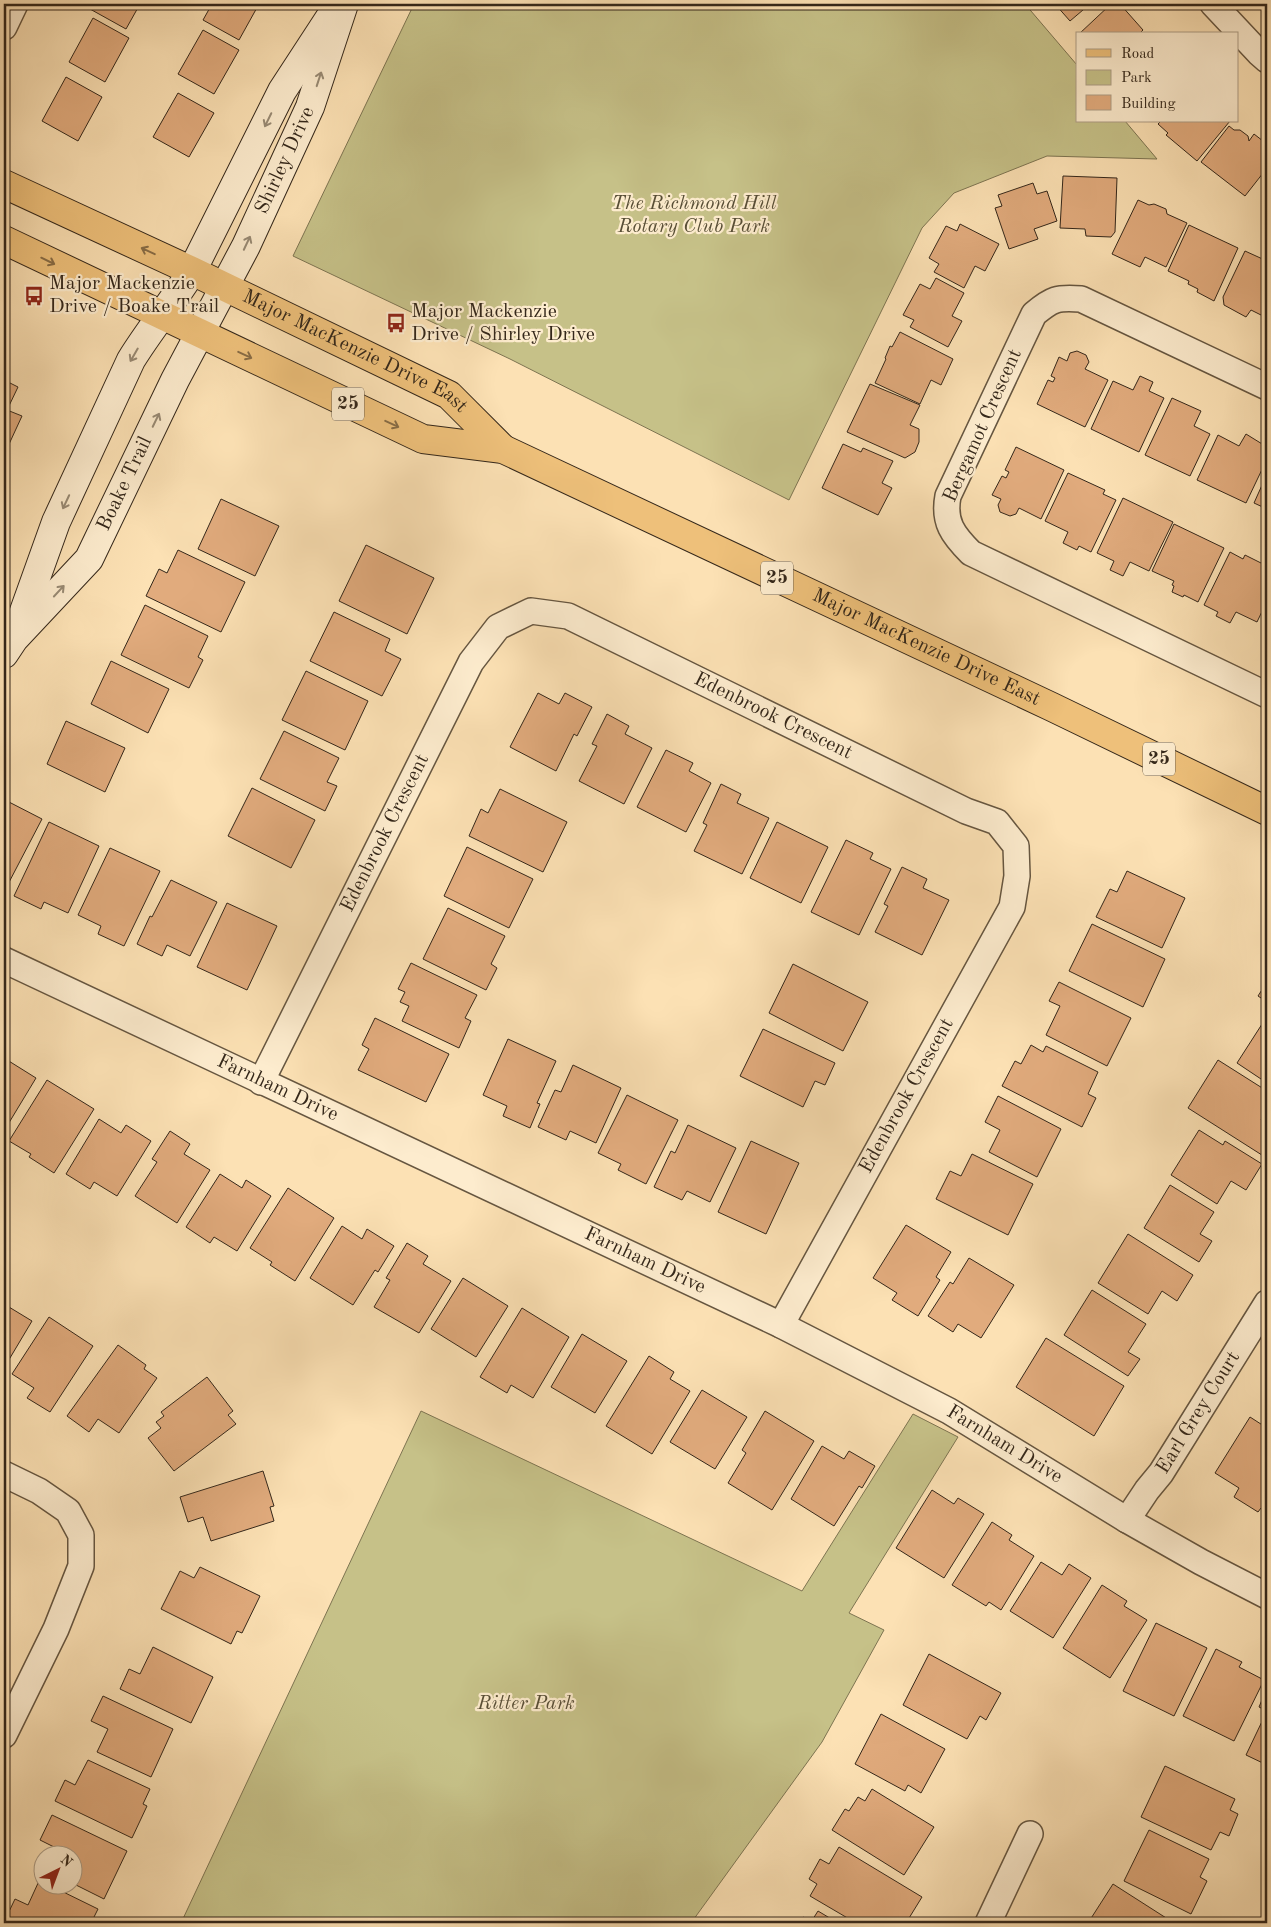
<svg xmlns="http://www.w3.org/2000/svg" width="1271" height="1927" font-family="'Old Standard TT',serif">
<style>
.green{fill:#c6c188;stroke:#7d7451}
.building{fill:#e1ab7d;stroke:#34271a}
.lines{fill:none;stroke-linecap:round;stroke-linejoin:round}
.street-casing{stroke:#665640;stroke-width:28}
.secondary-casing{stroke:#34271a;stroke-width:30}
.primary-casing{stroke:#34271a;stroke-width:30}
.street{stroke:#fdecce;stroke-width:25}
.secondary{stroke:#fdecce;stroke-width:28}
.primary{stroke:#eec07a;stroke-width:28}
.oneway{stroke:#988a74}
.oneway2{stroke:#886c45}
.labels{text-anchor:middle;dominant-baseline:central;stroke-width:4.5;stroke-linejoin:round;paint-order:stroke}
.shield{fill:#fdecce;stroke:#706250;stroke-width:1}
.shield-label{font-size:19px;font-weight:bold;fill:#34271a}
.street-label{font-size:20px;fill:#34271a;stroke:#fdecce}
.park-label{font-size:20px;font-style:italic;fill:#584e36;stroke:#fdecce}
.poi-label{font-size:20px;fill:#34271a;stroke:#fdecce;text-anchor:start}
</style>
<rect width="100%" height="100%" fill="#fce1b4"/>
<filter id="stains"><feTurbulence type="fractalNoise" baseFrequency=".004" numOctaves="4"/><feColorMatrix values="0 0 0 0 .2 0 0 0 0 .09 0 0 0 0 .02 0 0 0 .5 -.17"/></filter>
<radialGradient id="worn" r=".72"><stop offset=".6" stop-color="#630" stop-opacity="0"/><stop offset="1" stop-color="#630" stop-opacity=".3"/></radialGradient>
<!-- green -->
<g class="green">
<polygon points="414,4 1025,4 1077,65 1077,121 1125,121 1157,159 1047,156 954,193 922,228 789,500 510,359 293,256"/>
<polygon points="421,1411 802,1591 913,1414 958,1437 849,1613 884,1630 822,1742 691,1923 181,1923"/>
</g>
<!-- building -->
<g class="building">
<polygon points="93,4 140,4 126,29 90,9"/>
<polygon points="212,4 259,4 239,40 203,20"/>
<polygon points="1055,4 1090,4 1070,21"/>
<polygon points="1111,4 1120,4 1143,30 1139,34 1079,34"/>
<polygon points="93,18 129,38 105,82 69,62"/>
<polygon points="203,30 239,50 214,94 178,74"/>
<polygon points="66,77 102,97 78,141 42,121"/>
<polygon points="178,93 214,113 189,157 153,137"/>
<polygon points="1161,121 1230,121 1197,161 1166,135 1168,133 1158,124"/>
<polygon points="1229,126 1234,130 1240,130 1248,136 1249,141 1254,134 1263,141 1267,141 1267,168 1245,196 1201,162"/>
<polygon points="1063,176 1117,178 1115,232 1111,237 1086,236 1085,229 1060,228"/>
<polygon points="1033,183 1037,194 1047,191 1057,221 1034,229 1038,239 1009,249 995,208 1002,206 998,195"/>
<polygon points="1138,200 1149,205 1154,204 1166,209 1167,214 1187,223 1166,267 1145,257 1140,267 1112,254"/>
<polygon points="960,224 999,244 985,271 975,266 964,288 934,272 939,264 929,258 946,226 957,231"/>
<polygon points="1189,225 1238,248 1214,301 1197,292 1198,289 1188,284 1189,281 1168,271"/>
<polygon points="1245,251 1267,261 1267,318 1251,310 1246,317 1224,305 1223,297"/>
<polygon points="936,278 964,293 952,316 962,321 948,347 910,327 914,320 903,315 920,284 930,289"/>
<polygon points="900,332 953,359 941,385 931,380 920,404 875,383 886,359 885,358 890,346 892,347"/>
<polygon points="1077,351 1086,355 1089,362 1085,369 1108,380 1085,427 1037,404 1048,380 1053,382 1055,378 1051,376 1059,357 1067,361 1070,353"/>
<polygon points="1140,376 1153,382 1149,391 1164,398 1139,452 1091,429 1113,381 1133,390"/>
<polygon points="4,380 18,387 7,410 22,416 4,455"/>
<polygon points="870,384 920,405 910,425 919,429 919,442 915,452 905,458 847,432"/>
<polygon points="1172,398 1201,411 1194,426 1210,434 1190,476 1145,455"/>
<polygon points="1246,434 1267,447 1267,459 1246,503 1197,480 1218,435 1239,446"/>
<polygon points="843,444 861,452 863,448 893,461 882,483 892,488 878,515 822,488"/>
<polygon points="1016,447 1064,470 1041,519 1019,508 1016,514 1010,516 1000,512 998,505 1001,499 992,495 1002,476 1006,478 1009,472 1005,470"/>
<polygon points="1068,473 1105,490 1103,494 1116,500 1091,552 1079,546 1077,550 1063,543 1068,532 1045,521"/>
<polygon points="1267,474 1267,509 1254,503"/>
<polygon points="1123,498 1173,522 1149,571 1130,562 1123,576 1110,570 1114,561 1097,553"/>
<polygon points="221,499 279,526 255,576 198,549"/>
<polygon points="1174,524 1224,548 1198,602 1184,595 1183,597 1172,592 1174,586 1172,585 1174,581 1152,571"/>
<polygon points="366,545 434,578 407,634 339,601"/>
<polygon points="178,550 245,582 221,632 146,596 159,569 167,573"/>
<polygon points="1230,552 1243,559 1245,555 1267,566 1267,601 1257,622 1236,612 1230,623 1216,616 1218,612 1204,605"/>
<polygon points="145,605 208,636 198,657 203,660 189,688 121,655"/>
<polygon points="334,612 390,639 385,651 401,659 382,696 310,661"/>
<polygon points="111,661 169,689 148,733 91,704"/>
<polygon points="306,671 368,701 345,750 282,720"/>
<polygon points="538,693 559,704 565,693 592,707 577,736 574,734 556,771 510,747"/>
<polygon points="607,714 629,726 625,734 652,748 624,804 579,781 597,746 592,744"/>
<polygon points="66,721 125,748 105,792 47,764"/>
<polygon points="284,731 339,758 327,782 337,786 325,811 260,779"/>
<polygon points="666,750 693,763 689,771 711,783 686,832 637,807"/>
<polygon points="721,784 741,794 737,803 769,818 742,874 694,851 707,825 703,823"/>
<polygon points="252,788 315,820 291,868 228,836"/>
<polygon points="500,789 567,822 543,872 469,836 481,809 488,813"/>
<polygon points="7,801 42,819 6,888 4,887 4,806"/>
<polygon points="49,822 99,846 68,913 44,902 41,909 14,896"/>
<polygon points="777,822 828,847 801,903 750,878"/>
<polygon points="846,840 873,853 870,859 891,869 859,935 811,912"/>
<polygon points="467,847 533,879 509,928 444,896"/>
<polygon points="110,848 160,871 124,946 98,934 101,926 78,915"/>
<polygon points="902,867 927,879 923,888 949,900 922,955 875,932 888,906 884,904"/>
<polygon points="1127,871 1185,898 1162,948 1096,917 1110,889 1117,892"/>
<polygon points="171,880 217,902 190,956 167,945 162,956 137,944 150,916 152,917"/>
<polygon points="227,903 277,926 247,990 197,967"/>
<polygon points="448,908 505,936 491,964 497,968 486,990 423,959"/>
<polygon points="1092,924 1165,959 1143,1007 1069,971"/>
<polygon points="411,963 477,995 465,1018 471,1021 459,1048 402,1021 409,1006 400,1002 405,992 398,989"/>
<polygon points="793,964 868,1002 843,1051 769,1013"/>
<polygon points="1059,982 1131,1018 1107,1066 1046,1035 1060,1006 1049,1001"/>
<polygon points="1267,982 1267,1002 1258,996"/>
<polygon points="375,1018 449,1054 426,1102 358,1070 369,1049 362,1045"/>
<polygon points="1264,1021 1267,1022 1267,1083 1237,1063"/>
<polygon points="763,1029 835,1063 825,1085 815,1081 803,1107 740,1076"/>
<polygon points="508,1039 556,1061 537,1103 540,1104 530,1128 503,1116 507,1106 483,1095"/>
<polygon points="1031,1045 1043,1052 1046,1046 1098,1072 1088,1094 1096,1098 1082,1127 1002,1086 1015,1061 1021,1064"/>
<polygon points="4,1058 36,1078 4,1131"/>
<polygon points="1218,1060 1267,1091 1267,1111 1261,1120 1267,1124 1267,1154 1265,1157 1188,1108"/>
<polygon points="573,1065 621,1088 596,1143 570,1131 566,1140 538,1127 555,1090 561,1092"/>
<polygon points="47,1080 94,1109 54,1173 29,1157 31,1154 9,1141"/>
<polygon points="627,1095 678,1120 646,1184 618,1170 621,1164 598,1153"/>
<polygon points="998,1096 1061,1129 1037,1177 989,1152 1000,1130 985,1122"/>
<polygon points="99,1119 121,1133 126,1125 151,1141 117,1196 94,1182 90,1189 66,1174"/>
<polygon points="688,1125 736,1148 710,1202 687,1191 682,1200 654,1187 671,1151 675,1153"/>
<polygon points="1199,1130 1223,1145 1225,1141 1262,1164 1246,1190 1231,1181 1217,1204 1171,1175"/>
<polygon points="170,1131 190,1144 184,1154 210,1170 177,1223 135,1196 157,1162 152,1159"/>
<polygon points="751,1141 799,1163 766,1234 718,1212"/>
<polygon points="972,1154 1033,1184 1008,1235 936,1199 950,1171 961,1176"/>
<polygon points="220,1174 242,1188 246,1180 271,1196 237,1251 214,1237 210,1243 186,1227"/>
<polygon points="1170,1185 1214,1212 1200,1234 1212,1241 1199,1262 1144,1228"/>
<polygon points="288,1188 334,1218 295,1281 270,1265 272,1262 250,1248"/>
<polygon points="906,1225 951,1252 936,1277 940,1280 918,1316 892,1300 897,1293 873,1278"/>
<polygon points="342,1226 362,1239 367,1229 394,1246 378,1272 375,1270 353,1305 310,1278"/>
<polygon points="1128,1234 1193,1275 1177,1301 1162,1291 1148,1314 1098,1283"/>
<polygon points="407,1243 428,1256 423,1264 451,1281 419,1333 374,1307 390,1280 386,1278"/>
<polygon points="969,1258 1014,1285 981,1338 958,1324 953,1332 928,1316 950,1282 953,1284"/>
<polygon points="463,1278 508,1306 476,1357 431,1329"/>
<polygon points="1092,1290 1146,1324 1128,1352 1140,1359 1128,1376 1064,1335"/>
<polygon points="4,1304 32,1321 4,1368"/>
<polygon points="522,1308 569,1337 533,1398 511,1385 507,1393 480,1377"/>
<polygon points="49,1317 93,1346 50,1412 27,1398 34,1388 12,1374"/>
<polygon points="582,1334 627,1361 595,1413 551,1387"/>
<polygon points="1046,1338 1124,1386 1094,1436 1016,1387"/>
<polygon points="118,1345 146,1365 144,1369 157,1378 119,1433 98,1419 89,1432 67,1416"/>
<polygon points="649,1356 674,1372 670,1379 690,1391 652,1454 606,1426"/>
<polygon points="207,1377 233,1411 228,1415 236,1424 174,1471 148,1438 161,1428 156,1422 164,1416 161,1412"/>
<polygon points="702,1390 747,1417 715,1469 670,1442"/>
<polygon points="765,1411 814,1441 772,1510 728,1483 746,1453 742,1450"/>
<polygon points="1250,1417 1267,1428 1267,1512 1261,1508 1258,1512 1234,1497 1239,1488 1215,1473"/>
<polygon points="822,1446 844,1459 849,1451 875,1466 862,1488 859,1486 834,1526 791,1499"/>
<polygon points="263,1471 274,1506 270,1507 274,1521 211,1541 203,1517 188,1522 180,1497"/>
<polygon points="932,1490 954,1504 958,1498 984,1514 944,1578 896,1548"/>
<polygon points="992,1522 1012,1535 1009,1540 1034,1556 1001,1610 989,1602 986,1606 952,1585"/>
<polygon points="1041,1562 1062,1575 1069,1564 1091,1578 1053,1638 1010,1611"/>
<polygon points="200,1567 260,1596 242,1633 237,1631 231,1644 161,1609 180,1571 194,1578"/>
<polygon points="1102,1585 1127,1601 1124,1606 1147,1620 1110,1678 1063,1648"/>
<polygon points="1156,1623 1207,1648 1174,1716 1123,1691"/>
<polygon points="153,1647 213,1677 191,1723 120,1689 129,1669 140,1674"/>
<polygon points="1216,1649 1242,1662 1239,1667 1264,1680 1234,1741 1183,1716"/>
<polygon points="929,1654 1001,1693 986,1720 980,1716 967,1739 903,1705"/>
<polygon points="1267,1688 1267,1765 1246,1755 1267,1711 1259,1707"/>
<polygon points="103,1696 173,1729 151,1777 97,1752 108,1729 91,1721"/>
<polygon points="881,1714 945,1749 921,1793 908,1785 905,1791 855,1764"/>
<polygon points="88,1760 150,1789 143,1804 147,1806 132,1838 55,1801 65,1780 75,1785"/>
<polygon points="1165,1766 1235,1799 1230,1810 1238,1814 1229,1836 1220,1832 1211,1850 1141,1817"/>
<polygon points="872,1789 934,1827 904,1875 832,1830 845,1809 849,1811 858,1797 865,1801"/>
<polygon points="52,1815 127,1851 104,1899 72,1883 72,1854 53,1854 56,1848 40,1840"/>
<polygon points="1149,1830 1209,1859 1200,1877 1207,1881 1191,1914 1124,1881"/>
<polygon points="839,1847 922,1897 906,1923 856,1923 810,1896 817,1884 809,1879 820,1859 829,1864"/>
<polygon points="39,1881 42,1882 42,1884 47,1884 98,1909 91,1923 8,1923 4,1922 15,1899 28,1905"/>
<polygon points="1113,1884 1174,1923 1088,1923"/>
<polygon points="818,1911 838,1923 799,1923 803,1917 811,1922"/>
</g>
<g class="lines">
<defs>
<g id="street">
<polyline points="1213,4 1259,53 1267,60"/>
<polyline points="4,27 15,4"/>
<path d="M1267,387L1081,299C1057,297 1052,299 1034,314L948,496C943,522 953,535 971,553L1267,695"/>
<path id="s1" d="M4,960L781,1325L949,1411L1127,1520L1201,1562L1267,1596"/>
<path id="s2" d="M261,1082L471,662L498,627L531,611L568,616L966,811L997,822L1016,846L1017,876L1012,907L781,1325"/>
<polyline points="4,1474 39,1491 68,1511 81,1535 81,1566 56,1629 4,1735"/>
<path id="s3" d="M1127,1520L1147,1490L1161,1473L1267,1303"/>
<polyline points="988,1923 1030,1834"/>
</g>
<g id="secondary">
<path d="M18,628L56,522L131,360C150,329 173,302 192,271L282,91L329,19"/>
<path id="s4" d="M4,654L14,639L89,559L175,380L246,246L310,107L344,4"/>
</g>
<g id="primary">
<path id="s5" d="M4,184L192,271L449,395L503,449"/>
<path id="s6" d="M4,240L423,439L503,449L1052,707L1267,811"/>
</g>
</defs>
<!-- street casing -->
<use href="#street" class="street-casing"/>
<!-- secondary casing -->
<use href="#secondary" class="secondary-casing"/>
<!-- primary casing -->
<use href="#primary" class="primary-casing"/>
<!-- street -->
<use href="#street" class="street"/>
<!-- secondary -->
<use href="#secondary" class="secondary"/>
<!-- primary -->
<use href="#primary" class="primary"/>
</g>
<!-- one-way arrows -->
<defs><path id="oneway-shaft" d="M-6 0H5M1.5-3L5.5 0L1.5 3" fill="none" stroke-width="1.6" stroke-linecap="round" stroke-linejoin="round" transform="scale(1.25)"/></defs>
<g class="oneway">
<use href="#oneway-shaft" transform="translate(319 79) rotate(-72)"/>
<use href="#oneway-shaft" transform="translate(268 120) rotate(116)"/>
<use href="#oneway-shaft" transform="translate(247 243) rotate(-65)"/>
<use href="#oneway-shaft" transform="translate(134 355) rotate(120)"/>
<use href="#oneway-shaft" transform="translate(156 420) rotate(-64)"/>
<use href="#oneway-shaft" transform="translate(66 502) rotate(115)"/>
<use href="#oneway-shaft" transform="translate(59 591) rotate(-47)"/>
</g>
<g class="oneway2">
<use href="#oneway-shaft" transform="translate(148 251) rotate(-155)"/>
<use href="#oneway-shaft" transform="translate(48 261) rotate(26)"/>
<use href="#oneway-shaft" transform="translate(245 355) rotate(25)"/>
<use href="#oneway-shaft" transform="translate(392 424) rotate(25)"/>
</g>
<!-- icons -->
<defs>
<symbol id="bus-bare" viewBox="-9 -9 18 18"><path d="M-5-6H5V4H4V6H2V4H-2V6H-4V4H-5ZM-3.5-4V0h7V-4ZM-3.5 1.2v1.5H-2V1.2ZM2 1.2v1.5H3.5V1.2Z" fill="#8f2418" stroke="#fdecce" stroke-width="2.5" paint-order="stroke"/></symbol>
</defs>
<g fill-rule="evenodd">
<use href="#bus-bare" x="20" y="282" width="28" height="28"/>
<use href="#bus-bare" x="382" y="309" width="28" height="28"/>
</g>
<g class="labels">
<!-- shield labels -->
<g class="shield">
<rect x="332" y="387.5" width="32" height="33" rx="4"/>
<rect x="761" y="561.5" width="32" height="33" rx="4"/>
<rect x="1143" y="742.5" width="32" height="33" rx="4"/>
</g>
<g class="shield-label">
<text x="348" y="404">25</text>
<text x="777" y="578">25</text>
<text x="1159" y="759">25</text>
</g>
<!-- street labels -->
<g class="street-label">
<text stroke="none"><textPath href="#s4" startOffset="572">Shirley Drive</textPath></text>
<text stroke="none"><textPath href="#s5" startOffset="389">Major MacKenzie Drive East</textPath></text>
<text transform="translate(983 426) rotate(-66)">Bergamot Crescent</text>
<text stroke="none"><textPath href="#s4" startOffset="211">Boake Trail</textPath></text>
<text stroke="none"><textPath href="#s6" startOffset="1012">Major MacKenzie Drive East</textPath></text>
<text stroke="none"><textPath href="#s2" startOffset="816">Edenbrook Crescent</textPath></text>
<text stroke="none"><textPath href="#s2" startOffset="278">Edenbrook Crescent</textPath></text>
<text stroke="none"><textPath href="#s1" startOffset="302">Farnham Drive</textPath></text>
<text transform="translate(907 1096) rotate(-61)">Edenbrook Crescent</text>
<text stroke="none"><textPath href="#s1" startOffset="708">Farnham Drive</textPath></text>
<text stroke="none"><textPath href="#s3" startOffset="129">Earl Grey Court</textPath></text>
<text stroke="none"><textPath href="#s1" startOffset="1112">Farnham Drive</textPath></text>
</g>
<!-- park labels -->
<g class="park-label">
<text x="694" y="204">The Richmond Hill<tspan x="694" dy="23">Rotary Club Park</tspan></text>
<text x="526" y="1704">Ritter Park</text>
</g>
<!-- poi labels -->
<g class="poi-label">
<text x="49" y="284">Major Mackenzie<tspan x="49" dy="23">Drive / Boake Trail</tspan></text>
<text x="411" y="312">Major Mackenzie<tspan x="411" dy="23">Drive / Shirley Drive</tspan></text>
</g>
</g>
<!-- margin -->
<rect width="1271" height="1927" fill="none" stroke="#fce1b4" stroke-width="20"/>
<rect x="5" y="5" width="1261" height="1917" fill="none" stroke="#34271a" stroke-width="2.5"/>
<rect x="10" y="10" width="1251" height="1907" fill="none" stroke="#34271a"/>
<!-- legend -->
<rect x="1076" y="32" width="162" height="90" fill="#fdecce" stroke="#ad9d86"/>
<rect x="1086" y="49" width="25" height="8" fill="#eec07a" stroke="#ad9d86"/>
<text x="1121" y="58" font-size="15" fill="#34271a">Road</text>
<rect x="1086" y="70" width="25" height="15" fill="#c6c188" stroke="#ad9d86"/>
<text x="1121" y="82" font-size="15" fill="#34271a">Park</text>
<rect x="1086" y="95" width="25" height="15" fill="#e1ab7d" stroke="#ad9d86"/>
<text x="1121" y="108" font-size="15" fill="#34271a">Building</text>
<!-- north arrow -->
<g transform="translate(58 1870) rotate(42)"><circle r="24" fill="#fdecce" stroke="#ad9d86"/>
<path d="M0-4L9 19L0 12L-9 19Z" fill="#8f2418"/>
<text y="-8" font-size="14" font-weight="bold" text-anchor="middle" fill="#34271a">N</text>
</g>
<rect width="100%" height="100%" filter="url(#stains)"/>
<rect width="100%" height="100%" fill="url(#worn)"/>
</svg>
